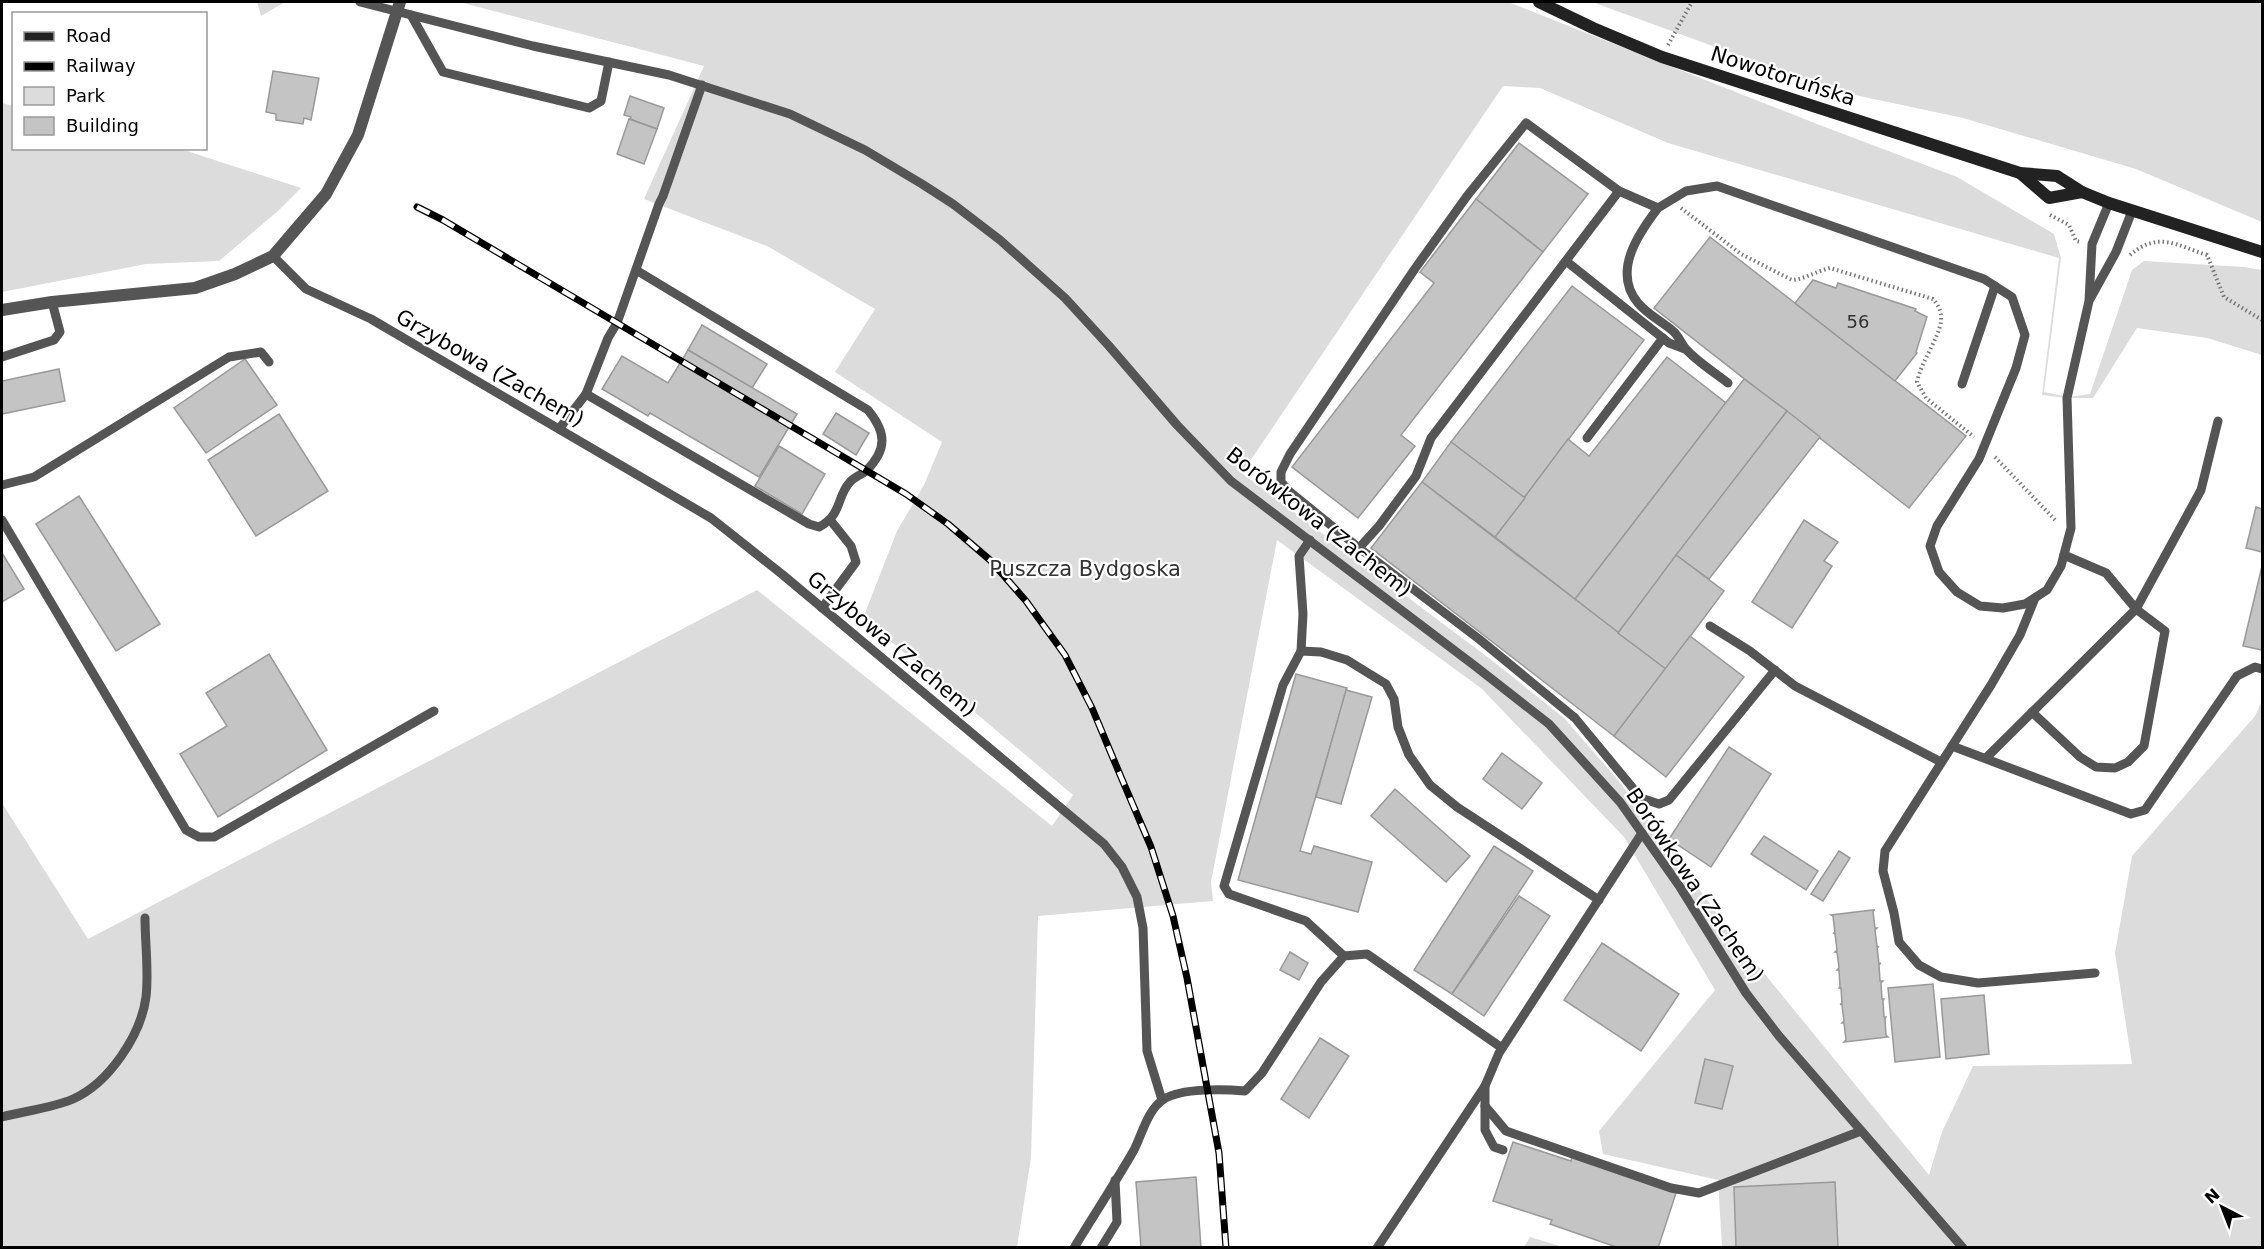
<svg xmlns="http://www.w3.org/2000/svg" width="2264" height="1249" font-family="'DejaVu Sans',sans-serif">
<style>
.green{fill:#dcdcdc}
.building{fill:#c4c4c4;stroke:#999;stroke-width:1.5}
.lines{fill:none;stroke-linecap:round;stroke-linejoin:round}
.path{stroke:#777;stroke-width:4;stroke-dasharray:1.5 3;stroke-linecap:butt}
.service{stroke:#555;stroke-width:9}
.tertiary{stroke:#555;stroke-width:12}
.secondary{stroke:#222;stroke-width:12}
.rail-casing{stroke:#000;stroke-width:7}
.rail{stroke:#fff;stroke-width:4.5;stroke-dasharray:14;stroke-linecap:butt}
.labels{text-anchor:middle;dominant-baseline:central;stroke-width:4.5;stroke-linejoin:round;paint-order:stroke}
.number-label{font-size:18px;fill:#313131}
.street-label{font-size:21px;fill:#000;stroke:#fff}
.park-label{font-size:21px;fill:#333;stroke:#fff}
</style>
<rect width="100%" height="100%" fill="#fff"/>
<!-- green -->
<g class="green">
<polygon points="257,2 285,2 261,16"/>
<polygon points="459,2 1508,2 1817,124 1957,177 2054,234 2061,258 2044,392 2069,397 2090,394 2132,270 2144,261 2244,267 2262,270 2262,355 2207,338 2137,328 2093,398 2067,398 2042,395 2059,258 1668,143 1540,88 1503,86 1242,473 1494,662 1564,718 1618,780 1737,940 1929,1175 1942,1132 1973,1066 2132,1064 2115,953 2132,856 2255,716 2262,701 2262,1247 1722,1247 1718,1180 1603,1154 1599,1131 1715,990 1624,837 1481,688 1277,540 1211,882 1213,901 1038,916 1031,1158 1017,1247 2,1247 2,803 88,939 757,590 1052,826 1073,795 863,618 897,531 924,485 942,442 835,372 875,309 769,247 644,199 704,66"/>
<polygon points="1592,2 2262,2 2262,222 2136,169 1963,118 1836,91"/>
<polygon points="2,103 13,106 14,148 181,149 301,188 278,211 219,261 146,264 2,292"/>
<polygon points="1530,1237 1563,1247 1524,1247"/>
</g>
<!-- building -->
<g class="building">
<polygon points="273,71 319,78 311,120 304,118 303,124 276,120 276,114 266,112"/>
<polygon points="630,96 664,108 657,129 630,119 631,117 624,115"/>
<polygon points="629,119 657,129 644,164 617,154"/>
<polygon points="1519,143 1588,194 1543,252 1476,199"/>
<polygon points="1476,199 1543,252 1401,435 1415,446 1358,518 1292,467 1434,283 1420,272"/>
<polygon points="1710,237 1966,436 1909,508 1654,308"/>
<polygon points="1813,280 1836,288 1838,283 1916,309 1915,311 1927,317 1916,352 1917,353 1895,381 1795,303"/>
<polygon points="1572,286 1644,340 1524,498 1451,442"/>
<polygon points="702,325 767,364 752,388 688,350"/>
<polygon points="688,350 797,414 759,477 650,413 648,416 602,389 622,356 668,383"/>
<polygon points="1667,357 1726,403 1575,599 1495,537 1568,439 1589,456"/>
<polygon points="245,359 277,405 206,453 174,408"/>
<polygon points="59,369 65,401 2,414 2,381"/>
<polygon points="1744,379 1787,411 1618,633 1575,599"/>
<polygon points="1787,411 1820,437 1709,579 1676,555"/>
<polygon points="836,413 869,433 856,455 823,434"/>
<polygon points="279,414 328,491 256,536 208,460"/>
<polygon points="1451,442 1525,498 1495,537 1422,482"/>
<polygon points="779,446 825,474 802,514 755,486"/>
<polygon points="1422,482 1666,669 1614,736 1371,548"/>
<polygon points="79,496 160,624 116,651 36,524"/>
<polygon points="2256,507 2262,509 2262,552 2246,548"/>
<polygon points="1804,520 1838,542 1824,561 1832,566 1792,628 1752,602"/>
<polygon points="2,553 24,589 2,602"/>
<polygon points="1676,555 1724,591 1666,669 1618,633"/>
<polygon points="2262,566 2262,650 2243,646"/>
<polygon points="1690,636 1744,677 1666,777 1614,736"/>
<polygon points="269,654 327,750 218,817 180,754 227,726 206,693"/>
<polygon points="1296,674 1347,688 1300,851 1311,854 1314,846 1372,862 1358,912 1238,880"/>
<polygon points="1346,690 1372,697 1341,804 1316,797"/>
<polygon points="1729,747 1771,774 1711,867 1669,839"/>
<polygon points="1502,753 1542,783 1522,809 1483,779"/>
<polygon points="1395,789 1470,856 1446,882 1371,816"/>
<polygon points="1764,836 1818,871 1806,890 1751,854"/>
<polygon points="1494,846 1533,871 1452,994 1414,970"/>
<polygon points="1839,851 1850,858 1823,901 1811,894"/>
<polygon points="1519,896 1550,916 1484,1016 1452,994"/>
<polygon points="1872,910 1875,910 1873,911 1875,928 1877,928 1875,930 1877,946 1879,947 1877,947 1879,964 1881,963 1879,965 1880,981 1883,981 1881,983 1882,999 1884,999 1883,1001 1884,1017 1886,1017 1885,1019 1886,1035 1888,1037 1844,1042 1846,1040 1844,1023 1842,1023 1844,1021 1842,1005 1840,1004 1842,1004 1841,988 1839,988 1840,986 1839,970 1837,970 1839,968 1837,952 1835,952 1837,950 1835,934 1833,933 1835,933 1833,916 1831,915"/>
<polygon points="1602,943 1679,994 1641,1051 1564,1000"/>
<polygon points="1290,952 1308,963 1299,980 1280,970"/>
<polygon points="1933,984 1940,1057 1895,1062 1888,988"/>
<polygon points="1984,995 1989,1054 1946,1059 1941,999"/>
<polygon points="1320,1038 1349,1056 1309,1118 1281,1099"/>
<polygon points="1705,1059 1733,1066 1722,1109 1695,1103"/>
<polygon points="1513,1142 1571,1161 1572,1157 1677,1190 1658,1248 1619,1248 1550,1224 1552,1220 1493,1201"/>
<polygon points="1196,1177 1201,1248 1141,1248 1136,1182"/>
<polygon points="1835,1182 1838,1248 1736,1248 1734,1187"/>
</g>
<g class="lines">
<!-- path -->
<g class="path">
<polyline points="1668,45 1692,2"/>
<path d="M1681,208L1741,254L1792,280C1805,279 1817,271 1830,268L1933,299C1938,305 1942,312 1941,321C1939,338 1921,362 1917,382L1926,398L1974,437"/>
<polyline points="2050,215 2069,225 2076,241 2081,242"/>
<path d="M2130,255C2158,231 2176,245 2207,255L2224,297L2262,320"/>
<polyline points="1995,457 2056,521"/>
</g>
<!-- service -->
<g class="service">
<polyline points="360,2 533,46 669,75 790,114 865,150 922,184 953,204 1000,240 1065,298 1109,346 1177,425 1231,481 1475,666 1549,724 1620,802 1680,887 1746,993 1779,1036 1963,1248"/>
<polyline points="411,15 443,72 589,108 601,101 609,62"/>
<polyline points="1619,191 1431,438 1416,476 1379,526 1359,548 1290,492 1281,482 1281,472 1290,454 1414,270 1467,196 1526,123 1619,191 1658,208 1686,191 1717,186 1984,279 2012,297 2025,335 2016,368 1979,459 1937,526 1930,546 1939,572 1957,592 1980,606 2003,608 2025,604 2047,590 2061,566 2071,528 2067,398 2089,301 2092,244 2109,203"/>
<path d="M1658,208C1638,234 1612,272 1638,303C1648,315 1663,322 1674,332C1679,337 1681,343 1685,348C1696,361 1714,372 1728,383"/>
<polyline points="273,256 306,289 371,319 711,518 783,575 1104,844 1122,867 1137,897 1143,928 1147,1051 1162,1100"/>
<polyline points="1566,261 1669,343 1685,349"/>
<path d="M636,270L868,410C886,432 888,449 866,471C861,475 854,477 850,482C836,497 843,514 819,527L809,524L586,394L608,338L617,323L659,204L663,196L702,85"/>
<polyline points="2090,299 2116,252 2132,211"/>
<polyline points="2,357 54,340 60,332 52,302"/>
<polyline points="1962,384 1995,286"/>
<polyline points="559,429 586,394"/>
<polyline points="1587,438 1663,338"/>
<polyline points="2,485 34,477 229,357 261,352 269,362"/>
<polyline points="2,520 186,830 199,837 214,837 434,711"/>
<polyline points="1310,540 1299,556 1303,614 1301,651 1283,685 1224,886 1229,894 1306,921 1344,956"/>
<polyline points="1359,548 1479,639 1575,718 1641,798 1659,804 1669,800 1775,670"/>
<polyline points="2035,598 2020,635 1991,685 1885,851 1883,871 1894,913 1899,942 1919,965 1941,977 1978,983 2095,973"/>
<polyline points="822,608 856,562 851,546 831,521"/>
<polyline points="1710,626 1750,651 1795,686 1941,762"/>
<polyline points="1301,651 1321,652 1347,660 1386,684 1394,699 1398,727 1409,755 1430,785 1457,807 1599,900"/>
<polyline points="2032,712 2080,757 2096,767 2115,768 2128,762 2144,746 2165,631 2136,609 2106,573 2064,555"/>
<polyline points="1952,746 2131,814 2145,810 2237,676 2255,667 2262,669"/>
<polyline points="1986,758 2136,609 2201,490 2218,421"/>
<polyline points="1485,1106 1506,1131 1671,1188 1699,1193 1861,1131"/>
<path d="M2,1117C24,1111 53,1108 73,1099C109,1083 141,1035 146,997C149,972 145,943 145,918"/>
<polyline points="1503,1150 1494,1147 1485,1130 1485,1086 1499,1053 1642,833"/>
<path d="M1074,1248C1094,1215 1115,1183 1134,1150C1142,1134 1148,1109 1164,1099C1182,1088 1224,1089 1245,1091L1262,1073L1321,982L1344,956L1367,954L1502,1048"/>
<polyline points="1101,1248 1117,1222 1115,1180"/>
<polyline points="1377,1248 1485,1086"/>
</g>
<!-- tertiary -->
<polyline class="tertiary" points="2,310 52,302 195,288 235,274 273,256 326,194 358,135 400,2"/>
<!-- secondary -->
<g class="secondary">
<polyline points="1539,2 1593,28 1662,57 2020,173 2057,176 2082,192 2109,203 2262,252"/>
<polyline points="2020,173 2049,198 2082,192"/>
</g>
<defs>
<polyline id="rail" points="417,207 443,220 906,494 948,524 990,560 1026,601 1065,655 1092,708 1121,777 1151,847 1173,916 1187,978 1219,1153 1226,1248"/>
</defs>
<!-- rail casing -->
<use href="#rail" class="rail-casing"/>
<!-- rail -->
<use href="#rail" class="rail"/>
</g>
<g class="labels">
<!-- number labels -->
<g class="number-label">
<text x="1858" y="321">56</text>
</g>
<!-- street labels -->
<g class="street-label">
<text transform="translate(1783 76) rotate(18)">Nowotoruńska</text>
<text transform="translate(490 368) rotate(30)">Grzybowa (Zachem)</text>
<text transform="translate(1319 522) rotate(38)">Borówkowa (Zachem)</text>
<text transform="translate(892 644) rotate(40)">Grzybowa (Zachem)</text>
<text transform="translate(1695 885) rotate(56)">Borówkowa (Zachem)</text>
</g>
<!-- park labels -->
<g class="park-label">
<text x="1085" y="569">Puszcza Bydgoska</text>
</g>
</g>
<!-- border -->
<rect width="2264" height="1249" fill="none" stroke="#000000" stroke-width="6"/>
<!-- legend -->
<rect x="12" y="12" width="195" height="138" fill="#ffffff" stroke="#999999" stroke-width="1.5"/>
<rect x="24" y="32" width="30" height="9" fill="#222222" stroke="#999999" stroke-width="1.5"/>
<text x="66" y="42" font-size="18" fill="#000000">Road</text>
<rect x="24" y="62" width="30" height="9" fill="#000000" stroke="#999999" stroke-width="1.5"/>
<text x="66" y="72" font-size="18" fill="#000000">Railway</text>
<rect x="24" y="87" width="30" height="18" fill="#dcdcdc" stroke="#999999" stroke-width="1.5"/>
<text x="66" y="102" font-size="18" fill="#000000">Park</text>
<rect x="24" y="117" width="30" height="18" fill="#c4c4c4" stroke="#999999" stroke-width="1.5"/>
<text x="66" y="132" font-size="18" fill="#000000">Building</text>
<!-- north arrow -->
<g transform="translate(2222 1207) rotate(318)" stroke="#ffffff" stroke-width="4.5" paint-order="stroke">
<path d="M0-4.5L10 22L0 15L-10 22Z" fill="#000000"/>
<text y="-9" font-size="16" font-weight="bold" text-anchor="middle" fill="#000000">N</text>
</g>
</svg>
